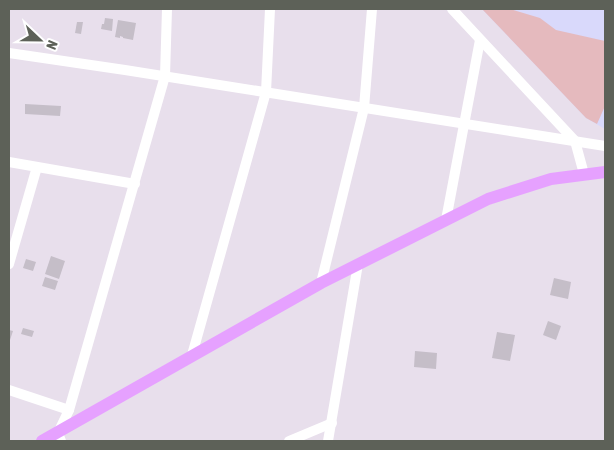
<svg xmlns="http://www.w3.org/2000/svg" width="614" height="450" font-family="'Asap Condensed',sans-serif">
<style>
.medical{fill:#d9d9fb}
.green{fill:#e5babe}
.building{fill:#c5bec8}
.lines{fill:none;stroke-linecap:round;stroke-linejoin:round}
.minor{stroke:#fff;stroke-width:10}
.major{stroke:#e6a1ff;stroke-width:12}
</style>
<rect width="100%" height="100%" fill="#e8dfec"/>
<!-- medical -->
<polygon class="medical" points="482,9 605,9 605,129 586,118"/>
<!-- green -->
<polygon class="green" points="482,9 510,9 540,18 556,30 605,41 605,106 597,124 586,118"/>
<!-- building -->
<g class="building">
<polygon points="105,18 113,19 112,31 101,29 102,24 104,24"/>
<polygon points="118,20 136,23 133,40 123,38 123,37 120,36 120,38 115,37"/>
<polygon points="77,22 83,22 81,34 75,33"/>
<polygon points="25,104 61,106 60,116 25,114"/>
<polygon points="51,256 65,261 59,279 45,274"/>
<polygon points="26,259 36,262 33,271 23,268"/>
<polygon points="45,277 58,281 55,290 42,286"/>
<polygon points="554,278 571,282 568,299 550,295"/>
<polygon points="548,321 561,326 556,340 543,335"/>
<polygon points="23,328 34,331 32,337 21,334"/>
<polygon points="9,330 13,331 9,343"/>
<polygon points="497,332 515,335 510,361 492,358"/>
<polygon points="415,351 437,353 436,369 414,367"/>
</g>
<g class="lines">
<!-- minor -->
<g class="minor">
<polyline points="452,9 575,141 584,174"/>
<polyline points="9,53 125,70 605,146"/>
<polyline points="9,162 135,184"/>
<polyline points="446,220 480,40"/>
<polyline points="9,264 37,167"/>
<polyline points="321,283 364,108 372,9"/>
<polyline points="192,355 266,92 270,9"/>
<polyline points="9,390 69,410"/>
<polyline points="61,441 58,433 69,410 165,76 167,9"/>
<polyline points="289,441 332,423"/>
<polyline points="328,441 358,264"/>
</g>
<!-- major -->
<polyline class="major" points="42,441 321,283 488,199 551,179 605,172"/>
</g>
<!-- border -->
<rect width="614" height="450" fill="none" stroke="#5d6158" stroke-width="20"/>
<!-- north arrow -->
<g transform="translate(40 40) rotate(112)" stroke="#ffffff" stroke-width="4" paint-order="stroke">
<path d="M0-4L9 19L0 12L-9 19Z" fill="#5d6158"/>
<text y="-8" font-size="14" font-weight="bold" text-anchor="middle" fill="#5d6158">N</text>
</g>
</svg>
